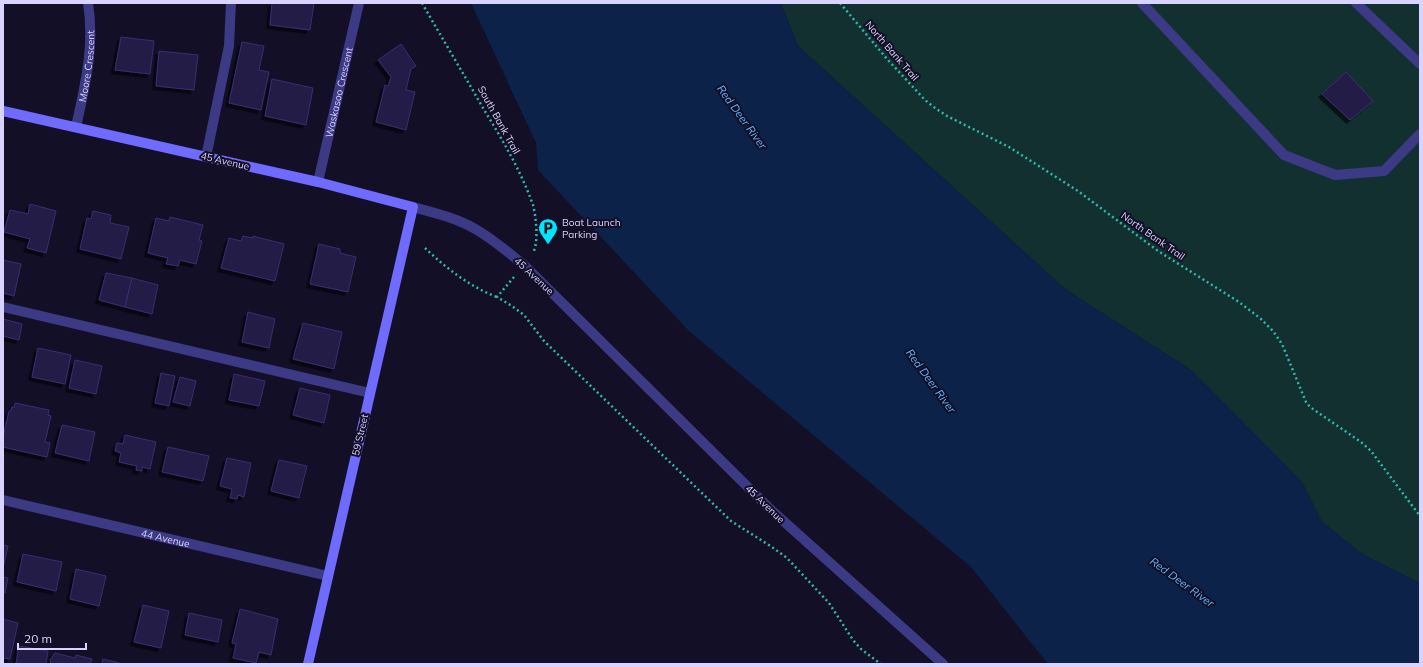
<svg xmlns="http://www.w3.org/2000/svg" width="1423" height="667" font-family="Mulish,sans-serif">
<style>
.green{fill:#12302f}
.water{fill:#0c2248}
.building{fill:#241b47;stroke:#3b2d73;filter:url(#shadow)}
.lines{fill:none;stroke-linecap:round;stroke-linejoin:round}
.path{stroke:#2fb8b0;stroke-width:2.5;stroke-dasharray:2 3;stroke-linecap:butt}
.lane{stroke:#3d3a85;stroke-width:10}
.street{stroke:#3d3a85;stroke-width:10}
.secondary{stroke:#6f6bff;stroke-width:10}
.labels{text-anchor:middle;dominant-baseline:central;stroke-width:4;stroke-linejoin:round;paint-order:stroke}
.street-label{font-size:10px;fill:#d9d4ff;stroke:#130f26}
.poi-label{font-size:10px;fill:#d9d4ff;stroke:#130f26;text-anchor:start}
.water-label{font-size:11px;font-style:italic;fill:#62b6ff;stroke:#130f26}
</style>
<defs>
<filter id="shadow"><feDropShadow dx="-3.5" dy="3.5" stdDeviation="0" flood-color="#0009"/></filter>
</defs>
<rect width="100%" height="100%" fill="#130f26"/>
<!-- green -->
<polygon class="green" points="781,3 1420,3 1420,583 1362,554 1322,522 1302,482 1191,370 1065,289 798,46"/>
<!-- water -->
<polygon class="water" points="471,3 781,3 798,46 1065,289 1191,370 1302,482 1322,522 1362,554 1420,583 1420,664 1048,664 971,567 690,332 538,170 536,143"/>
<!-- building -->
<g class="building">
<polygon points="272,3 314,3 310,30 270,25"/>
<polygon points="121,37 154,41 150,74 115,70"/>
<polygon points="242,42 264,46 259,70 269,72 261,110 229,103"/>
<polygon points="401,44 416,66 411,69 406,90 415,92 406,130 376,122 385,85 388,86 391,77 378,60"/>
<polygon points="159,51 198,55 194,90 156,86"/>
<polygon points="1346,72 1373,101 1350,120 1322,94"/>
<polygon points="272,79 313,88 306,125 265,116"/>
<polygon points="30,204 56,211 46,253 27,248 30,239 4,232 10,210 28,214"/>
<polygon points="93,211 111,215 110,223 129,227 121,259 80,249 87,218 91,219"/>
<polygon points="170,217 203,225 199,240 202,241 196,264 180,260 178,266 166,264 168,258 148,253 156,218 169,221"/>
<polygon points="243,236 253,238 253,236 284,244 275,281 221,268 229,238 241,241"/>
<polygon points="319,244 340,249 340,253 356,257 348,292 310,284"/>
<polygon points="3,260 21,264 14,296 3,293"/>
<polygon points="106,273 132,278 125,307 99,300"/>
<polygon points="132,278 158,285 152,314 125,307"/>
<polygon points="248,312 275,319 269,348 242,342"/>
<polygon points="3,319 22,324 19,340 3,336"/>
<polygon points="303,323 342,332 334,369 293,359"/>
<polygon points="38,348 71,355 65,384 32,377"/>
<polygon points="75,360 102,366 96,394 69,388"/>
<polygon points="161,373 175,376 169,406 155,403"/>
<polygon points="234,374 265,381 259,406 229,400"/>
<polygon points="180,377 196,381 190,406 173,402"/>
<polygon points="300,388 330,395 324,423 293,415"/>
<polygon points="15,403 49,410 48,415 51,416 45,442 50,443 47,457 3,447 3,437 9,411 11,411 12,407 14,408"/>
<polygon points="62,425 95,432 89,461 55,453"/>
<polygon points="125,435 156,442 150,469 142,467 142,471 136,470 137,466 119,462 121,453 115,451 117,443 123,444"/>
<polygon points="168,447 209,456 203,481 162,472"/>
<polygon points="227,458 251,463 244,497 238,495 237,499 230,498 232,489 220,486"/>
<polygon points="279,460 307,466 299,498 271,491"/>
<polygon points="3,545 8,546 3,568"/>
<polygon points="23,554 62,562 56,591 17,582"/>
<polygon points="76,569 106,576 99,606 70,599"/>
<polygon points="3,577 8,578 5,593 3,593"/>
<polygon points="143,605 169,611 161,648 134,642"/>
<polygon points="240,609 278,619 271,655 259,652 256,663 233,658 236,644 232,643"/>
<polygon points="189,613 222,620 218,642 185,635"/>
<polygon points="3,619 18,623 10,659 3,658"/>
<polygon points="19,646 48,651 46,664 16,664"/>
<polygon points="55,653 75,658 76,655 92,659 90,664 51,664 50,660"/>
<polygon points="103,659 123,664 102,664"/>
</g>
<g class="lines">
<!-- path -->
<g class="path">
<path d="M422,3C442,38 463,73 483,108C502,139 521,171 533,205C536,217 539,242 533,253"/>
<polyline points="840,3 887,59 925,100 935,108 947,116 1009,147 1056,177 1078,191 1158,251 1239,302 1261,319 1273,331 1282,344 1306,402 1310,407 1361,442 1371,451 1420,516"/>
<path d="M425,248C446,268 470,287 497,297"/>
<polyline points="514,277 497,297 512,306 524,315 544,341 731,521 772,547 787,558 829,603 853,640 861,649 881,664"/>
</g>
<!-- lane -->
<g class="lane">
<polyline points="1142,3 1284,155 1335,175 1384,171 1420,134"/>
<polyline points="1356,3 1420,64"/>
<polyline points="206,157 229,46 231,3"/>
<polyline points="3,307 370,393"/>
</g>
<!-- street -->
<g class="street">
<path id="s1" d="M76,127C85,85 95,47 88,3"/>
<path id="s2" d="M318,182L359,3"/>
<path d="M413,207C435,213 457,218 477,230C494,240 509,253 524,265L770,509L943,664"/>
<path id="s3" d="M3,500L328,576"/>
</g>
<!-- secondary -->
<polyline class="secondary" points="3,111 318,182 413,207 308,664"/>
</g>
<!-- icons -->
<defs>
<symbol id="parking-pin" viewBox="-11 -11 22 30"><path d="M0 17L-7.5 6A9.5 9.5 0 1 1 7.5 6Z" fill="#00e5ff" stroke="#130f26"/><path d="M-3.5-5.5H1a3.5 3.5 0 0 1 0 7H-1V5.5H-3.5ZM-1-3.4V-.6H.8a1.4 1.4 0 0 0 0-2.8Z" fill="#111"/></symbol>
</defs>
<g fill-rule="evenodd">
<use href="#parking-pin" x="537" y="217" width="22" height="30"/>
</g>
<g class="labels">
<!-- street labels -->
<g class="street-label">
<text transform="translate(892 51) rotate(49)">North Bank Trail</text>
<text stroke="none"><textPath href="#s1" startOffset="62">Moore Crescent</textPath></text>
<text stroke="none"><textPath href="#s2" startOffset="92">Waskasoo Crescent</textPath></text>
<text transform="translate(499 120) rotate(61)">South Bank Trail</text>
<text transform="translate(225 161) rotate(13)">45 Avenue</text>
<text transform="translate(1153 236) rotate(35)">North Bank Trail</text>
<text transform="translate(534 276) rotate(43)">45 Avenue</text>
<text transform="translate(360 435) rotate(-77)">59 Street</text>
<text transform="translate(765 504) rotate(44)">45 Avenue</text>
<text stroke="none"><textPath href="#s3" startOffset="167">44 Avenue</textPath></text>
</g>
<!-- poi labels -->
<g class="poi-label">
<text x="562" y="222">Boat Launch<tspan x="562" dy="12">Parking</tspan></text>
</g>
<!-- water labels -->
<g class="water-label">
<text transform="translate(742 117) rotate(54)">Red Deer River</text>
<text transform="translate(931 381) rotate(54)">Red Deer River</text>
<text transform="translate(1182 582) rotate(36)">Red Deer River</text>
</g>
</g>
<!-- border -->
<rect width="1423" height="667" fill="none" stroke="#d9d4ff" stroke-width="8"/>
<!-- scale -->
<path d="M18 643v6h68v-6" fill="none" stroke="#d9d4ff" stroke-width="2"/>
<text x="24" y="643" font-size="12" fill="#d9d4ff" stroke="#130f26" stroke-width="3" paint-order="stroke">20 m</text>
</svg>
